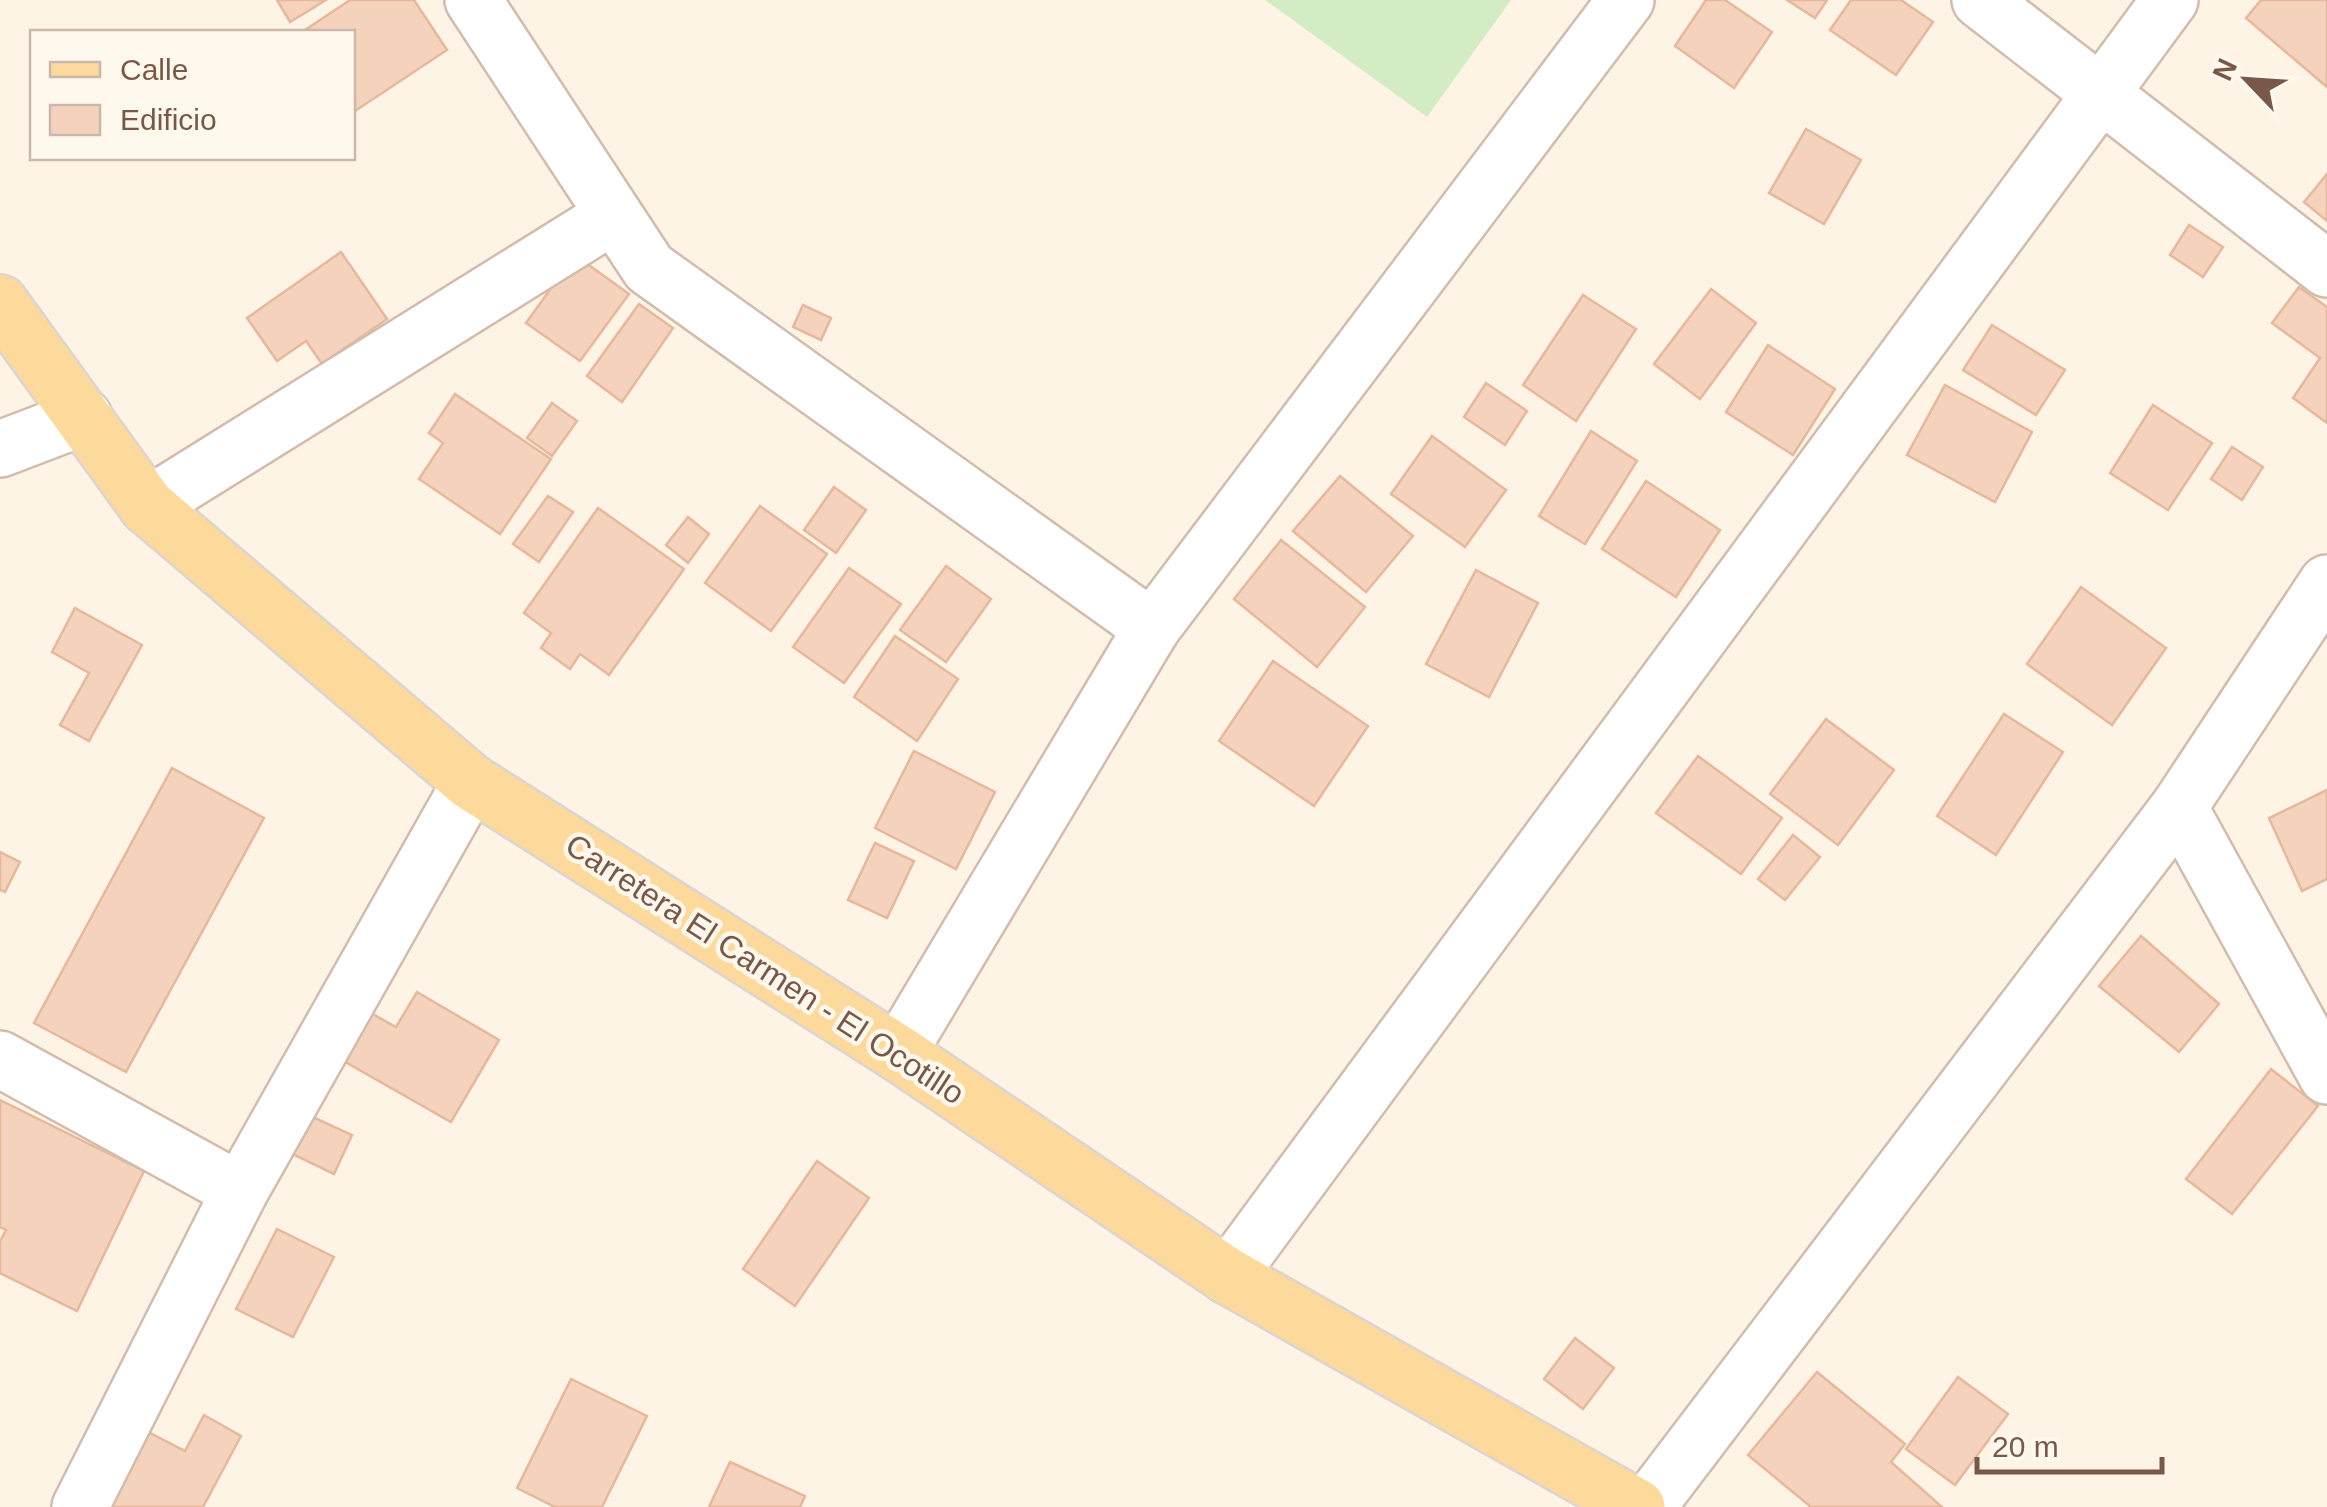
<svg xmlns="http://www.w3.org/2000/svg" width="2327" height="1507" font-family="Helvetica,sans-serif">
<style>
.grass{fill:#d4ecc3}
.building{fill:#f4d2bc;stroke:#e7b89b;stroke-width:2.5}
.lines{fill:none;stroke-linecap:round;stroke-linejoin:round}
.minor-casing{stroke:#d2bdad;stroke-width:60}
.major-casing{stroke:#dcd4d0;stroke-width:60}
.minor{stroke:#fff;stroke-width:55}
.major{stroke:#fed99c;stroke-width:55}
.labels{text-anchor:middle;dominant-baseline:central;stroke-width:9;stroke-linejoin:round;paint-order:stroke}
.street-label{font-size:32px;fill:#785949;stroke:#fff8ed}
</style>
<rect width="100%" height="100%" fill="#fdf4e6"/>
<!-- grass -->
<polygon class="grass" points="1265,0 1511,0 1427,117"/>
<!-- building -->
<g class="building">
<polygon points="277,0 326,0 290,22"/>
<polygon points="350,0 414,0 447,50 352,113 352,32 302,32"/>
<polygon points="1706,0 1725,0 1772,32 1734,88 1675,46"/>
<polygon points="1787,0 1827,0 1815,18"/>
<polygon points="1851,0 1901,0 1933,22 1896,75 1830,30"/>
<polygon points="2261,0 2327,0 2327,87 2246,18"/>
<polygon points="1806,129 1861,160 1824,224 1769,193"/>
<polygon points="2327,174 2327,221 2304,202"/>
<polygon points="2189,225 2223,247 2203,277 2170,255"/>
<polygon points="341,252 387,319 322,364 306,341 277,361 247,318"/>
<polygon points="575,255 629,294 580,361 526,323"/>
<polygon points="2299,287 2327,307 2327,423 2293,398 2320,358 2272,323"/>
<polygon points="1711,289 1756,323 1700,399 1654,364"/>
<polygon points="1583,295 1636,329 1576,421 1523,385"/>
<polygon points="639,304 673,328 622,402 587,376"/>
<polygon points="803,305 831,318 821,340 793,327"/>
<polygon points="1992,325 2065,370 2036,415 1963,370"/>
<polygon points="1768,345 1835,389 1793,455 1726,412"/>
<polygon points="1486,383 1527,411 1505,445 1464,417"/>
<polygon points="1945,385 2032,432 1995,502 1907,455"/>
<polygon points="455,394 551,459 500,534 419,479 443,443 429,433"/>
<polygon points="552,403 577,421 552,456 527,438"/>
<polygon points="2153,405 2212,443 2168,510 2110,473"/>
<polygon points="1591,431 1637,461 1585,544 1539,516"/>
<polygon points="1432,436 1506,490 1465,547 1391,494"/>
<polygon points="2232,447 2263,467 2242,500 2211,479"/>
<polygon points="1340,476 1413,536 1366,592 1293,531"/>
<polygon points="1646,481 1720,530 1676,597 1602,549"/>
<polygon points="834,487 866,510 836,553 804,530"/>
<polygon points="548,496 573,512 539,562 513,544"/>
<polygon points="760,506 827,554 771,631 705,583"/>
<polygon points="598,508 684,569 609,675 580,654 570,669 541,648 551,633 524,613"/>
<polygon points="688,517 709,534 688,563 666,545"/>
<polygon points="1281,540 1365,607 1317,667 1234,599"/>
<polygon points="946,566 991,599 946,662 900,630"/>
<polygon points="849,568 901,604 844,683 793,647"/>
<polygon points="1476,570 1538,603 1489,697 1426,664"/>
<polygon points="2081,587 2166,648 2112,725 2027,664"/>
<polygon points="75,608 142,645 89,741 60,725 89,673 52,652"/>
<polygon points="895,636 958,679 917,741 854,697"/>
<polygon points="1273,661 1368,726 1314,806 1219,741"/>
<polygon points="2004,714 2063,752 1996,855 1937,816"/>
<polygon points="1826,719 1894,770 1838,845 1770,794"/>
<polygon points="914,751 995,792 956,869 875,828"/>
<polygon points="1698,756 1782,818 1741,874 1656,813"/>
<polygon points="172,768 264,818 126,1072 34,1023"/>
<polygon points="2327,790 2327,879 2302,891 2269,818"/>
<polygon points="1793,835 1820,857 1785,900 1758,879"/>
<polygon points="875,843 914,861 887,918 848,900"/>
<polygon points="0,852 20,862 5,892 0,890"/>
<polygon points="2141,936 2219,1004 2179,1052 2099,986"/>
<polygon points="417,992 499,1040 451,1122 326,1051 353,1003 396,1027"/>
<polygon points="2271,1069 2318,1106 2232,1214 2186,1179"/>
<polygon points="0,1100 144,1171 77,1311 0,1273 0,1241 6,1230 0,1227"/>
<polygon points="304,1113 352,1135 334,1174 286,1151"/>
<polygon points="817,1161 869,1198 795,1306 743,1269"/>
<polygon points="277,1229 334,1257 293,1337 236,1309"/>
<polygon points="1575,1338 1614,1368 1583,1409 1544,1379"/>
<polygon points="1817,1372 1905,1444 1891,1462 1942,1507 1811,1507 1748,1455"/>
<polygon points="1958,1377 2008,1414 1955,1485 1906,1449"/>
<polygon points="571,1379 647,1416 602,1507 555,1507 517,1488"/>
<polygon points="204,1415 241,1436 203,1507 108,1507 148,1432 185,1451"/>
<polygon points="730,1462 805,1496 800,1507 709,1507"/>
</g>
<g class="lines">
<defs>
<g id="minor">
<polyline points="473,0 649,268 1152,628"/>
<polyline points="1980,0 2327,269"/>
<polyline points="0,449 84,417"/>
<polyline points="147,506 614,215"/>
<polyline points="2179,807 2327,1076"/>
<polyline points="898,1053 1152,628 1626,0"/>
<polyline points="0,1059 240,1191"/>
<polyline points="1228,1276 2170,0"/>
<polyline points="80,1507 240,1191 471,782"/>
<polyline points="1647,1507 2179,807 2327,583"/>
</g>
<polyline id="major" points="0,303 147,506 471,782 898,1053 1228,1276 1637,1507"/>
</defs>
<!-- minor casing -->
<use href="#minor" class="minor-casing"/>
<!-- major casing -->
<use href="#major" class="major-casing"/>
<!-- minor -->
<use href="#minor" class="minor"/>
<!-- major -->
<use href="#major" class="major"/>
</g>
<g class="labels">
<!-- street labels -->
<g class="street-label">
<text transform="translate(765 969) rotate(33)">Carretera El Carmen - El Ocotillo</text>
</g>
</g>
<!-- legend -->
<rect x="30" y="30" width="325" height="130" fill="#fff8ed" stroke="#c9b8ab" stroke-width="2.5"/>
<rect x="50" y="62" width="50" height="15" fill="#fed99c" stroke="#c9b8ab" stroke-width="2.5"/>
<text x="120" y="80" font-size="30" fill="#785949">Calle</text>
<rect x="50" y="105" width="50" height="30" fill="#f4d2bc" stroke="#c9b8ab" stroke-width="2.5"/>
<text x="120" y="130" font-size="30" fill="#785949">Edificio</text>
<!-- north arrow -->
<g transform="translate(2247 80) rotate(295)" stroke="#fff8ed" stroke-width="8" paint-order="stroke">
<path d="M0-8L18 38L0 25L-18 38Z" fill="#785949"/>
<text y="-15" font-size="28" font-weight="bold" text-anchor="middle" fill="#785949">N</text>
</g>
<!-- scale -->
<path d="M1977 1457v15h185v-15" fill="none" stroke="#785949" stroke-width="5"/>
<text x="1992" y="1457" font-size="30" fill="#785949" stroke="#fff8ed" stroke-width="8" paint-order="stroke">20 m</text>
</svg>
